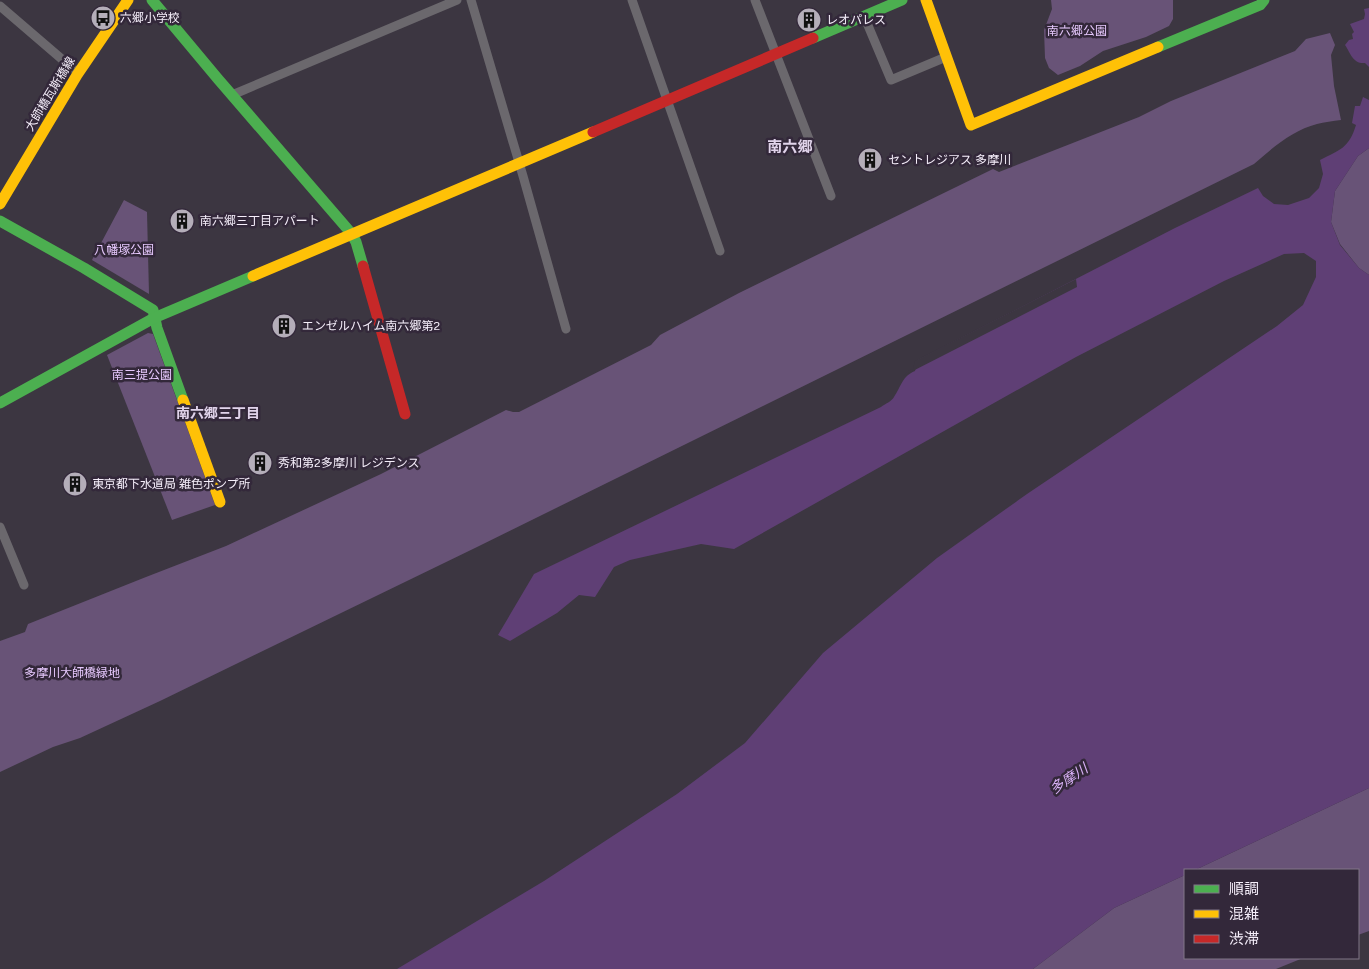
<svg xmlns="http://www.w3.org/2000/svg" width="1369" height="969" font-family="Figtree,'Noto Sans JP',sans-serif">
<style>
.green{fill:#685377}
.water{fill:#5f3f75}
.pier{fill:#3c3641}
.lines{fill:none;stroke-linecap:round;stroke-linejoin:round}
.street{stroke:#6b686d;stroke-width:9}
.fast{stroke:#4caf50;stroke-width:11}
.slow{stroke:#ffc107;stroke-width:11}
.jam{stroke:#c62828;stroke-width:11}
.labels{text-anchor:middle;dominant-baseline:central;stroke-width:5;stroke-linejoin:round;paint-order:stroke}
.poi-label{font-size:12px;fill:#f5eefa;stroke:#33283a;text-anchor:start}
.park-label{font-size:12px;fill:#e6c8fd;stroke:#33283a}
.street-label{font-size:12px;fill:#f5eefa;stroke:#33283a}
.neighbourhood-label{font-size:14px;font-weight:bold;fill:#e0d3ea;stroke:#33283a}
.water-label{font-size:14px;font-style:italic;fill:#d9b1f6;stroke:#33283a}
.quarter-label{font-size:15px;font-weight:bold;fill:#e0d3ea;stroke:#33283a}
</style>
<rect width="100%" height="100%" fill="#3c3641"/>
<!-- green -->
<g class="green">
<polygon points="1051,0 1173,0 1173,19 1169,26 1146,37 1103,51 1080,66 1058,75 1049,68 1045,58 1044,30 1052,9"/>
<path d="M1330,33L1335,45L1331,55L1334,86L1341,120C1333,121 1324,122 1317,124C1293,130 1272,148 1254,164L475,548L160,701L80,738L53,747L0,772V641L25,632L28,624L146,577L226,546L381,474L506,410L513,412H519L651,345L660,335L739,293L993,169L999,172L1139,117L1171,101L1295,51L1306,39Z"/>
<polygon points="1369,148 1369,275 1359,268 1340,244 1331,222 1335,191 1358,156"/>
<polygon points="124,200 147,212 149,294 92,260"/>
<polygon points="148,333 153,334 215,505 172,520 107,355"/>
<polygon points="1369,788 1369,931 1358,935 1358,870 1195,870"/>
<polygon points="1185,875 1185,958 1303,958 1276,969 1033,969 1114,908"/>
</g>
<!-- water -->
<g class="water">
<path d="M1369,8V67L1365,63C1353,64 1351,54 1345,45L1349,40L1353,39L1352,34L1354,32L1350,24L1364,19L1365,14L1364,9Z"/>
<path d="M1363,97L1369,100V148L1358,156L1335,191L1331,222L1340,245L1359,268L1369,275V788L1195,870H1185V875L1114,908L1033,969H397L544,881L677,794L745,743L823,653L937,558L1027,494L1277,326L1303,305L1316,277V261L1304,253L1284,254L1224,281L1076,357L734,549L701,544L630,560L614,567L595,597L579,595L557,613L510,641L498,635L534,574L881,407C885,404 892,401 894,397C901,387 902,376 915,371L918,360L1175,228L1258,188L1263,196L1274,204L1288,205L1309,198L1319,188L1323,174L1320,160C1340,150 1349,148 1356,125L1352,123L1355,106H1360Z"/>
</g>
<!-- pier -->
<polygon class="pier" points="1076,279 1077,287 903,376 908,371 913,369 915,361"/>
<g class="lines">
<!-- street -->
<g class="street">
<polyline points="471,0 523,176 566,329"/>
<polyline points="632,0 720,251"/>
<polyline points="755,0 831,196"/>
<polyline points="0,6 78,73"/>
<polyline points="864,16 891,80 946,57"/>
<polyline points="232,95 457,0"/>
<polyline points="0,527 24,585"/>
</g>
<!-- fast -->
<g class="fast">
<polyline points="152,0 218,79 351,233 356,242 363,266"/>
<polyline points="813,38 902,0"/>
<polyline points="1158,47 1260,5 1264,0"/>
<polyline points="0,221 84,268 153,310 157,328 183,400"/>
<polyline points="0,403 154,318 253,276"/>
</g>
<!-- slow -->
<g class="slow">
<polyline points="926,0 971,125 1158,47"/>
<polyline points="0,204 77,75 128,0"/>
<polyline points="253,276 593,132"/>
<polyline points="183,400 220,502"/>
</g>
<!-- jam -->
<g class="jam">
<polyline points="593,132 813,38"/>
<polyline points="363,266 405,414"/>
</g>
</g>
<!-- icons -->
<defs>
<symbol id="bus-disc" viewBox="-11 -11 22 22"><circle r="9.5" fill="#b4aeb9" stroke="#33283a"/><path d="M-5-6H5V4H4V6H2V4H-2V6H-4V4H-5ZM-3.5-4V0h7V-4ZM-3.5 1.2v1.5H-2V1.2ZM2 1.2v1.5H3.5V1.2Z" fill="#111"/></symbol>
<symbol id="building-disc" viewBox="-11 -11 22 22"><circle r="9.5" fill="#b4aeb9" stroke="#33283a"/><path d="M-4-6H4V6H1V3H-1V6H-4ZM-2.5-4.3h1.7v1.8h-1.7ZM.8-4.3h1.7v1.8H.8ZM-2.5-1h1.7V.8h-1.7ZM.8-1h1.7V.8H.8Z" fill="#111"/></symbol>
</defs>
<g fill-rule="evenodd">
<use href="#bus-disc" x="89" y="4" width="28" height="28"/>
<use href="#building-disc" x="795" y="6" width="28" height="28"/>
<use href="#building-disc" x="856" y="146" width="28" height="28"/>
<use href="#building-disc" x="168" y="207" width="28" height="28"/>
<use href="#building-disc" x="270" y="312" width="28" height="28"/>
<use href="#building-disc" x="246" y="449" width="28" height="28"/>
<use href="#building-disc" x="61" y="470" width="28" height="28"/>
</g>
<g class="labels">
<!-- poi labels -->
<g class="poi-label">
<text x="120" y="18">六郷小学校</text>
<text x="826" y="20">レオパレス</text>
<text x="888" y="160">セントレジアス 多摩川</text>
<text x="200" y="221">南六郷三丁目アパート</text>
<text x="302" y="326">エンゼルハイム南六郷第2</text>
<text x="278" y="463">秀和第2多摩川 レジデンス</text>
<text x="92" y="484">東京都下水道局 雑色ポンプ所</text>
</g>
<!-- park labels -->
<g class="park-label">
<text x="1077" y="31">南六郷公園</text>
<text x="124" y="250">八幡塚公園</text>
<text x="142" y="375">南三提公園</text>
<text x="72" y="673">多摩川大師橋緑地</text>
</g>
<!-- street labels -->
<g class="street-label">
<text transform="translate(50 94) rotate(-59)">大師橋瓦斯橋線</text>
</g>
<!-- neighbourhood labels -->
<g class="neighbourhood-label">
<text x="218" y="413">南六郷三丁目</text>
</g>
<!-- water labels -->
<g class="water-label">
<text transform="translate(1069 779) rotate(-34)">多摩川</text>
</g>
<!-- quarter labels -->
<g class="quarter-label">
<text x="790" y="147">南六郷</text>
</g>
</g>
<!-- legend -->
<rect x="1184" y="869" width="175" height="90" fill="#33283a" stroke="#817787"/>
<rect x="1194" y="885" width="25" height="8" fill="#4caf50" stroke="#817787"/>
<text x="1229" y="894" font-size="15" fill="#f5eefa">順調</text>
<rect x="1194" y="910" width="25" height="8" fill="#ffc107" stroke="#817787"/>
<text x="1229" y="919" font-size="15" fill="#f5eefa">混雑</text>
<rect x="1194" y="935" width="25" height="8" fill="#c62828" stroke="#817787"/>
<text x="1229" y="944" font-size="15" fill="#f5eefa">渋滞</text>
</svg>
